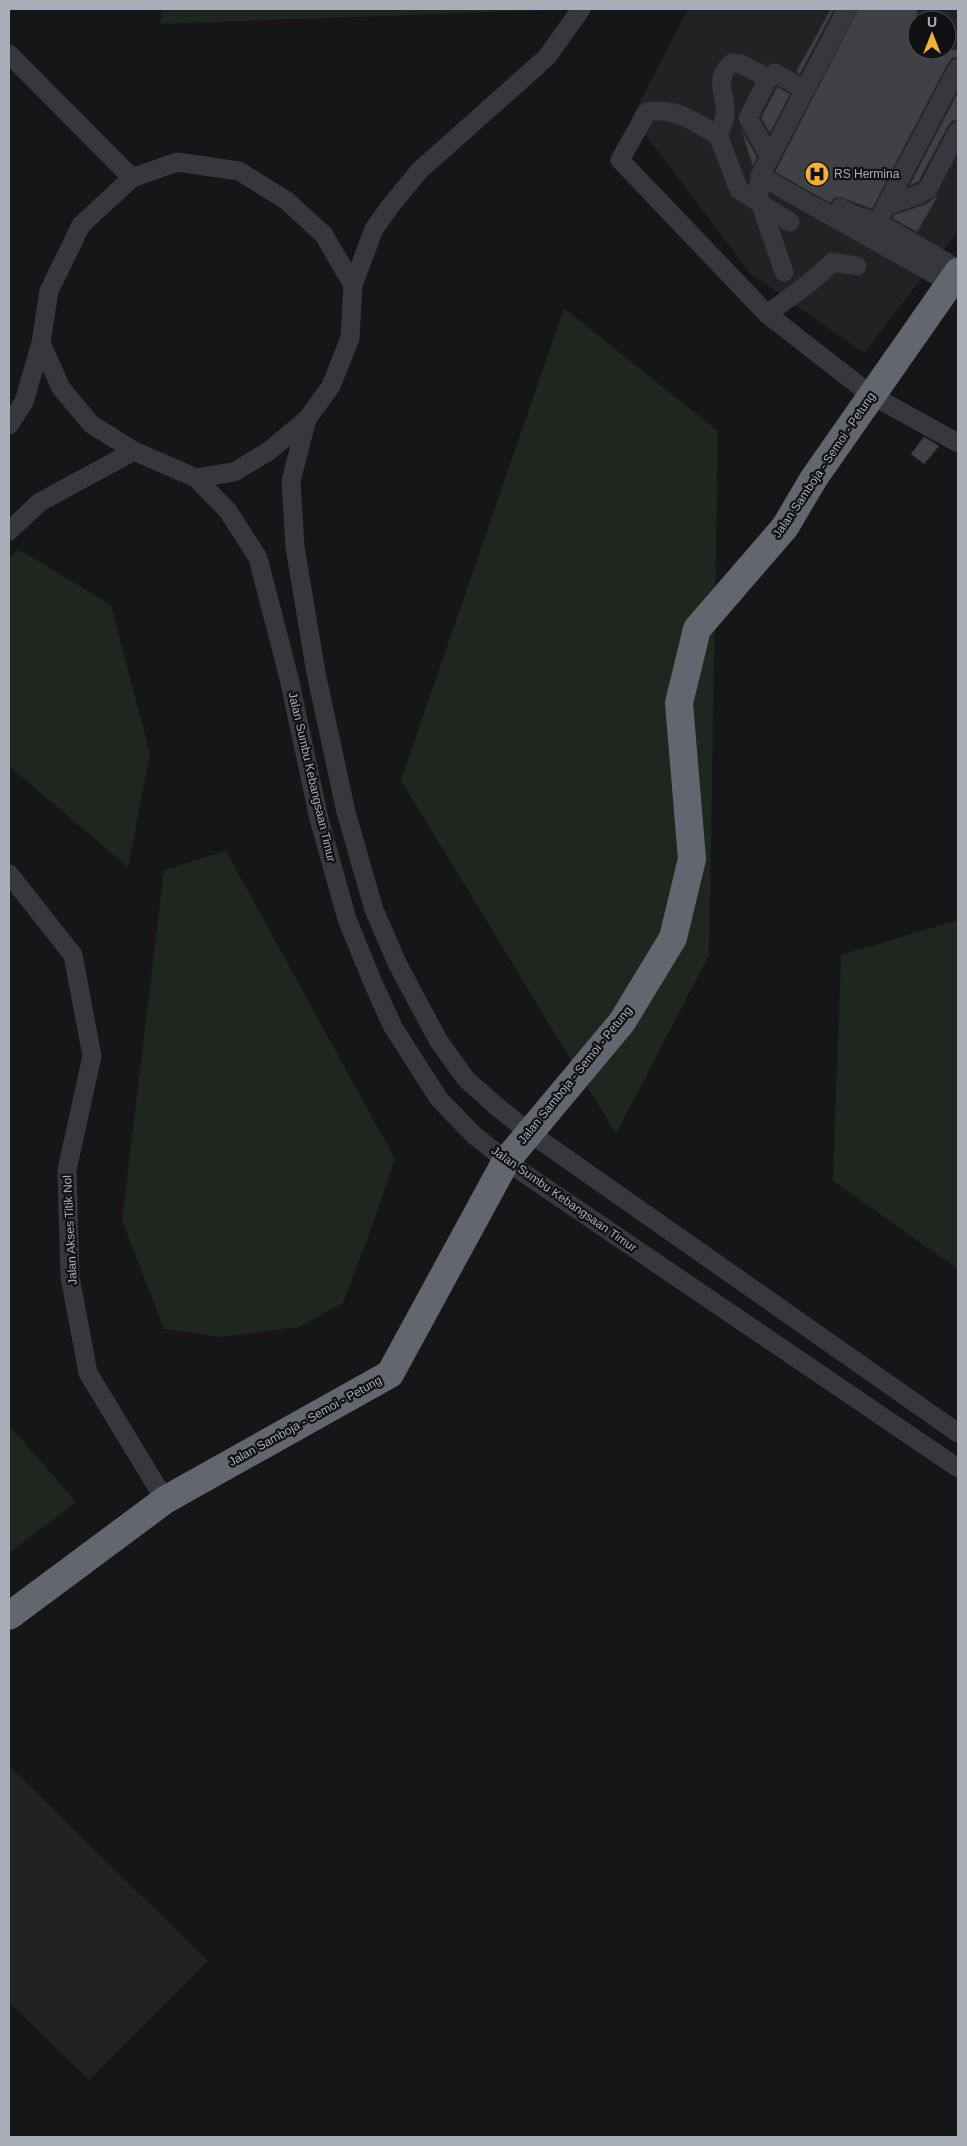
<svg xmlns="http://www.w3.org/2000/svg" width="967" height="2146" font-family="Arial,sans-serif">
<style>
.built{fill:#222225;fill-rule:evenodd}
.green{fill:#1e261f}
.building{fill:#404145;stroke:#303034}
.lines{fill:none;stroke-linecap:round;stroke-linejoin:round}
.minor{stroke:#37383d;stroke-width:19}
.highway{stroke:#63666e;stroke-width:28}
.minor-bridge{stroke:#37383d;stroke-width:19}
.labels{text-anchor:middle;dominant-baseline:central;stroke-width:4.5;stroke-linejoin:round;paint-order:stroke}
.poi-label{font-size:12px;fill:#a8adb8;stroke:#111113;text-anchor:start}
.street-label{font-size:12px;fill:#a8adb8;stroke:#111113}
</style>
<rect width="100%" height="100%" fill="#161618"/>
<!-- built -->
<g class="built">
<path d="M688,9H958V231L864,353L751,274L632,117ZM917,20H947V50H917Z"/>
<polygon points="9,1766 208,1961 89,2080 9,2002"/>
</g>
<!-- green -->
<g class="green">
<polygon points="162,9 570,9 160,24"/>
<polygon points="564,308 718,431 709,955 616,1134 401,780"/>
<polygon points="18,549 111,605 150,754 128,867 9,766 9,560"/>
<polygon points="226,851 395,1159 368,1237 343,1303 299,1327 221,1337 164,1329 122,1220 164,870"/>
<polygon points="958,920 958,1269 833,1181 841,955"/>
<polygon points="9,1425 76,1502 9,1553"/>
</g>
<!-- building -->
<g class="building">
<polygon points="831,9 834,9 800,74 796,72"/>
<polygon points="858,9 917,9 917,50 958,50 958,57 952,58 948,63 872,209 840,197 834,198 830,203 775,172"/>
<polygon points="777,87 790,94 770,133 761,118"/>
<polygon points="958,92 958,120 952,121 948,126 919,181 909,186"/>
<polygon points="741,129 757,157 753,166"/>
<polygon points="938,195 917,232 892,218 894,215 926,204"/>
<polygon points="924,437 939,446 924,464 911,454"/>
</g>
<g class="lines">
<!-- minor -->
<g class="minor">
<polyline points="9,54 132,178"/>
<path d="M760,74L741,64L732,63C712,80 727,94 725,116C724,122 721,129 718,135L739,190L790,222"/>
<path d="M718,135C693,122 677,107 647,112L620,160L767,314L871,395L958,443"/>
<polyline points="770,157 748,118 769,77 775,73 805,90"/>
<polyline points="760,176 950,283"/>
<polyline points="759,185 760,176 847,9"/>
<polyline points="886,206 920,194 928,189 958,131"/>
<polyline points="840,208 854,215 877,222 958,269"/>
<polyline points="870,236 958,68"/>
<polyline points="353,285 374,229 391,205 420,170 547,57 581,9"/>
<polyline points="767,314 808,284 833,262 857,266"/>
<polyline points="307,419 291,481 295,547 316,673 346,812 374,910 398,965 438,1040 466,1079 495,1105 530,1133 958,1433"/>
<polyline points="9,425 24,402 41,343"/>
<polyline points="196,478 234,472 269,451 307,419 331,386 350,338 353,285 324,235 287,201 239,171 177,162 132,178 81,225 49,291 41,343 61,388 91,424 134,451 196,478 228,511 258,558 289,678 319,819 347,919 373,983 393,1027 439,1099 474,1135 506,1161 958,1468"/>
<polyline points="9,531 40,502 134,451"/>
<polyline points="9,874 73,955 92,1056 67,1170 70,1277 88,1373 165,1500"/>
</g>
<!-- highway -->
<polyline class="highway" points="9,1616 165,1500 390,1374 506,1161 622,1022 673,938 692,859 679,703 697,629 785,527 814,478 958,272"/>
<!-- minor-bridge -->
<polyline class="minor-bridge" points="759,185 759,199 784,272"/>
</g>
<!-- icons -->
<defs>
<symbol id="hospital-disc" viewBox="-11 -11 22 22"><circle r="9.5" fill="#f2b134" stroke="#111113"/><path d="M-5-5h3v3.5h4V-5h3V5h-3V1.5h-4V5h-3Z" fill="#111"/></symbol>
</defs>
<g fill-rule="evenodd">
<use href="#hospital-disc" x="803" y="160" width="28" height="28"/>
</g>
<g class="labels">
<!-- poi labels -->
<g class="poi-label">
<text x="834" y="174">RS Hermina</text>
</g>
<!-- street labels -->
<g class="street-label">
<text transform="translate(824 465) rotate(-56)">Jalan Samboja - Semoi - Petung</text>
<text transform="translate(312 777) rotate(77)">Jalan Sumbu Kebangsaan Timur</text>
<text transform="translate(575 1075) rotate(-51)">Jalan Samboja - Semoi - Petung</text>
<text transform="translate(564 1199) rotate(35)">Jalan Sumbu Kebangsaan Timur</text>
<text transform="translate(70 1230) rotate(-93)">Jalan Akses Titik Nol</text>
<text transform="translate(305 1421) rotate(-29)">Jalan Samboja - Semoi - Petung</text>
</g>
</g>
<!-- border -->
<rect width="967" height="2146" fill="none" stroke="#a8adb8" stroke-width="20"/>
<!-- north arrow -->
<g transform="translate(932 35)"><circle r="24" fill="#111113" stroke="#4d4f55"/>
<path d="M0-4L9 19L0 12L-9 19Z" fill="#f2b134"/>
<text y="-8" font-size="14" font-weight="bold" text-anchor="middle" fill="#a8adb8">U</text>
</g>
</svg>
